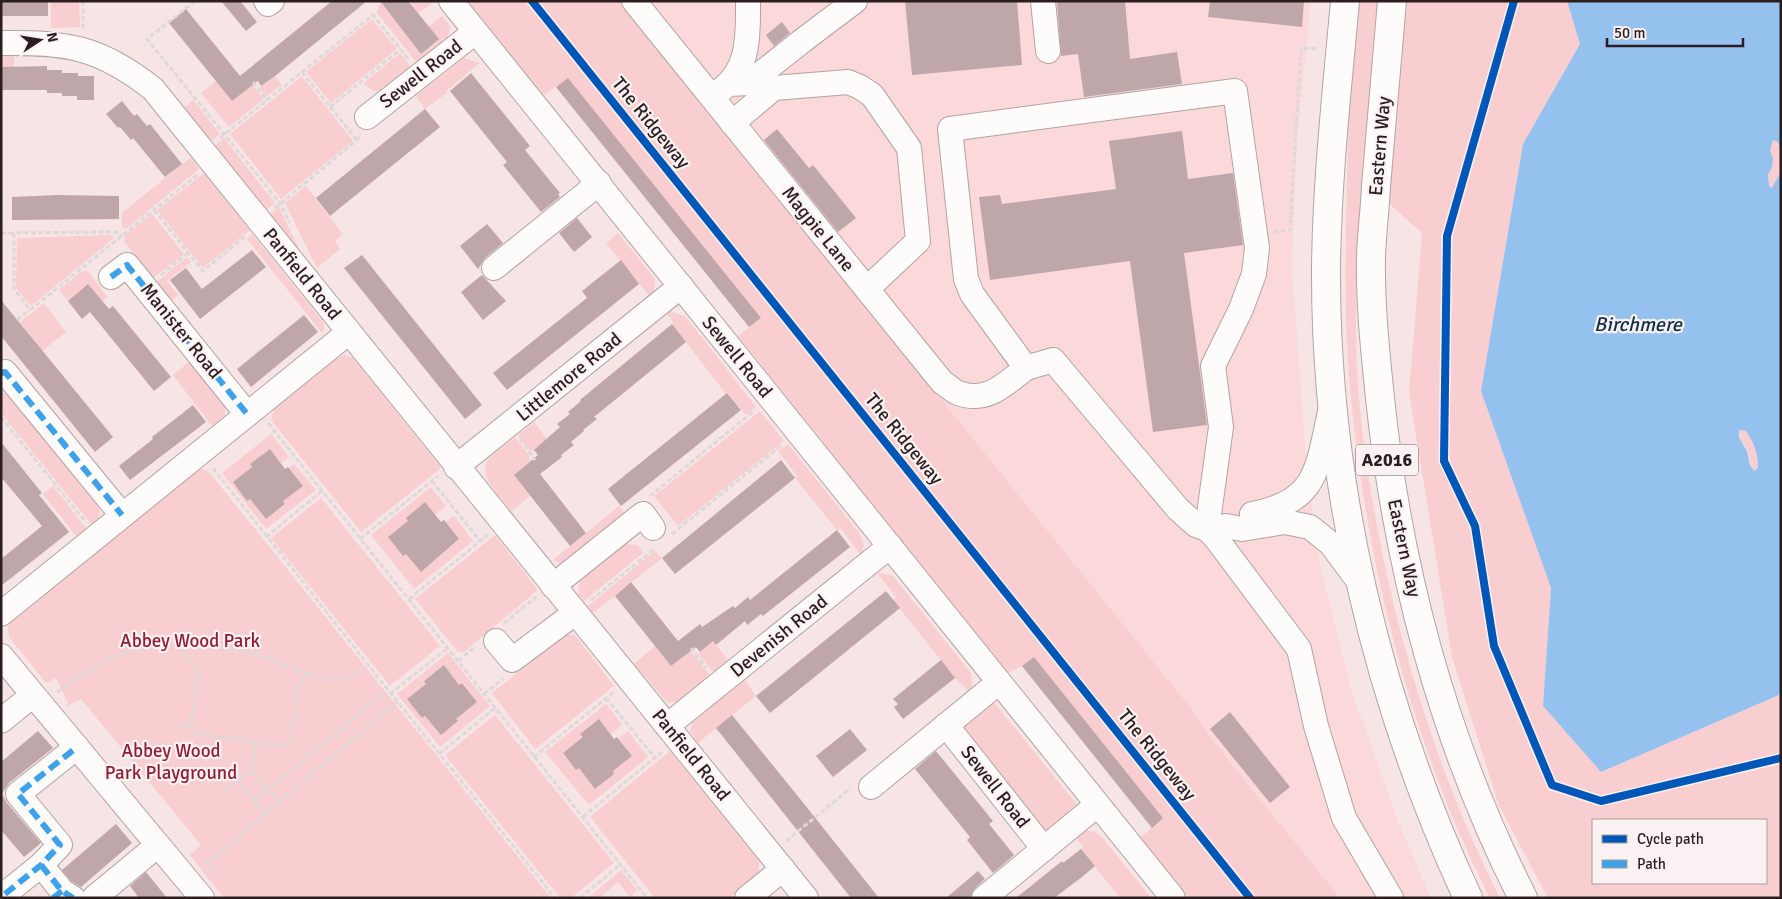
<svg xmlns="http://www.w3.org/2000/svg" width="1782" height="899" font-family="Signika,sans-serif">
<style>
.built{fill:#fbd9db}
.green{fill:#f8ced1;fill-rule:evenodd}
.water{fill:#95c1ee;fill-rule:evenodd}
.building{fill:#bfa6a8}
.lines{fill:none;stroke-linecap:round;stroke-linejoin:round}
.minor-casing{stroke:#b2a3a4;stroke-width:26}
.major-casing{stroke:#b2a3a4;stroke-width:30}
.path{stroke:#ded8d8;stroke-width:3;stroke-dasharray:5 2.5;stroke-linecap:butt}
.minor{stroke:#fefbfb;stroke-width:24}
.major{stroke:#fefbfb;stroke-width:28}
.quiet{stroke:#3ea2ea;stroke-width:6;stroke-dasharray:12 6;stroke-linecap:butt}
.cycleway-casing{stroke:#faf2f2;stroke-width:11}
.cycleway{stroke:#0057b8;stroke-width:8}
.labels{text-anchor:middle;dominant-baseline:central;stroke-width:4.5;stroke-linejoin:round;paint-order:stroke}
.shield{fill:#faf2f2;stroke:#6a5e5e;stroke-width:1}
.shield-label{font-size:18px;font-weight:bold;fill:#2c1e1f}
.street-label{font-size:19px;fill:#2c1e1f;stroke:#faf2f2}
.park-label{font-size:19px;fill:#901f36;stroke:#faf2f2}
.water-label{font-size:20px;font-style:italic;fill:#0f2e47;stroke:#faf2f2}
</style>
<rect width="100%" height="100%" fill="#f7e5e6"/>
<!-- built -->
<polygon class="built" points="619,1 1311,1 1297,141 1292,268 1306,458 1319,561 1351,689 1400,826 1431,898 1340,898 1210,737 1195,713"/>
<!-- green -->
<g class="green">
<polygon points="51,1 79,1 80,27 51,28"/>
<polygon points="408,1 430,1 432,3 418,14"/>
<polygon points="468,1 619,1 1195,713 1210,737 1340,898 1190,898 1141,837 1163,818 1034,657 1022,666 1008,673 738,336 761,318 568,78 544,95"/>
<path d="M1356,1H1382C1376,61 1371,121 1365,181C1361,230 1355,279 1356,328C1356,395 1365,461 1377,526C1401,654 1441,781 1500,898H1490C1410,741 1366,563 1350,389C1345,335 1345,281 1346,227C1347,152 1350,77 1356,1Z"/>
<path d="M1406,1H1567L1580,44L1523,144L1481,391L1551,588L1543,706L1601,772L1781,694V898H1548L1499,806L1452,657L1409,392L1422,233L1387,202ZM1593,820H1766V883H1593Z"/>
<polygon points="380,2 421,53 438,40 428,27 442,16 450,26 448,39 418,64 377,13"/>
<polygon points="372,19 397,49 331,103 306,72"/>
<path d="M400,53L412,69C397,81 381,104 364,83Z"/>
<rect x="1" y="56" width="13" height="11"/>
<polygon points="464,58 480,63 446,91 447,93 425,109 416,96"/>
<polygon points="275,76 282,85 266,97 259,88"/>
<polygon points="302,76 353,141 281,199 230,134"/>
<polygon points="216,81 232,101 249,88 251,83 264,99 229,127 201,93"/>
<polygon points="193,100 220,134 209,143 182,109"/>
<polygon points="224,138 275,203 263,213 211,149"/>
<polygon points="1773,140 1778,142 1781,151 1781,172 1772,188 1769,186 1768,174 1772,168 1773,159 1770,150"/>
<polygon points="191,157 199,169 126,229 122,228 122,213"/>
<polygon points="204,173 250,230 203,268 157,210"/>
<polygon points="306,186 343,234 335,241 340,249 317,268 285,203"/>
<polygon points="279,207 307,266 267,217"/>
<polygon points="152,214 184,254 153,278 124,242 125,235"/>
<polygon points="618,233 655,279 654,294 650,297 606,243"/>
<polygon points="252,234 323,322 324,329 322,333 247,239"/>
<polygon points="110,235 114,238 31,306 16,288 17,238"/>
<polygon points="187,257 191,262 167,281 178,295 172,300 157,282"/>
<polygon points="82,271 88,271 107,297 102,302 88,284 68,301 59,290"/>
<polygon points="44,303 66,332 42,351 20,322"/>
<polygon points="670,311 686,317 756,407 746,415 728,393 726,394 672,324 674,323 667,314"/>
<polygon points="345,355 353,358 441,468 361,532 271,420 274,409 336,358"/>
<polygon points="191,360 225,403 225,415 212,426 173,375"/>
<polygon points="1,393 7,393 100,509 99,518 91,524 1,413"/>
<polygon points="760,411 784,441 678,526 654,496"/>
<polygon points="534,422 547,439 534,450 530,451 518,435"/>
<path d="M1739,430L1746,431C1754,443 1758,453 1758,468L1754,472C1750,465 1750,460 1748,452C1745,444 1739,440 1739,430Z"/>
<polygon points="271,434 289,457 281,463 270,449 250,464 252,467 233,482 247,501 250,499 266,519 285,505 283,501 302,486 289,468 294,464 316,490 266,529 222,473"/>
<path d="M515,437L529,455L530,462L514,475L530,496L512,511C503,500 477,476 488,460C493,453 508,444 515,437Z"/>
<polygon points="788,444 860,534 864,545 861,555 840,528 837,530 795,478 797,476 778,451"/>
<polygon points="203,469 210,473 551,898 224,898 190,855 201,845 81,699 65,707 68,703 56,678 46,683 9,637 8,628 9,622 197,470"/>
<polygon points="53,486 87,529 77,537 43,494"/>
<polygon points="431,487 446,506 435,515 425,502 406,518 408,521 388,537 403,556 406,554 421,572 459,540 445,522 454,516 473,541 414,589 371,535"/>
<polygon points="321,498 440,646 390,686 271,538"/>
<polygon points="619,506 625,514 565,563 558,562 553,560"/>
<polygon points="495,535 538,590 464,652 458,652 415,599"/>
<polygon points="625,544 637,545 643,553 584,601 578,594 580,581"/>
<polygon points="655,551 662,558 593,613 588,606"/>
<polygon points="877,573 892,575 971,673 972,687 969,691 955,678 893,600 896,597"/>
<polygon points="565,635 575,635 614,686 535,749 492,693"/>
<polygon points="713,641 728,660 713,672 698,654"/>
<polygon points="655,646 671,666 690,651 710,675 677,702 667,702 634,664"/>
<path d="M448,653L490,706L440,747L397,694ZM444,665L459,685L463,683L477,702L456,719L458,722L441,735L425,716L422,718L407,699L426,684L424,681Z"/>
<polygon points="744,679 756,696 698,743 690,731 692,723"/>
<polygon points="992,700 1079,807 1055,830 1040,830 962,727"/>
<polygon points="606,704 622,724 611,734 598,719 580,734 583,737 563,753 576,770 579,768 596,789 614,774 613,771 632,756 619,738 628,731 648,757 589,805 545,752"/>
<polygon points="495,715 614,863 571,898 560,898 445,755"/>
<polygon points="670,751 759,861 759,870 753,879 729,898 655,898 590,817"/>
<polygon points="1083,831 1093,831 1102,837 1151,898 1120,898 1081,849 1083,847 1075,836"/>
<polygon points="621,870 637,890 630,897 618,882 599,898 588,898"/>
</g>
<!-- water -->
<path class="water" d="M1567,1H1781V151L1778,142L1773,140L1770,150L1773,159L1772,168L1768,174L1769,186L1772,188L1781,172V694L1601,772L1543,706L1551,588L1481,391L1523,144L1580,44ZM1739,430L1746,431C1754,443 1758,453 1758,468L1754,471L1750,465L1747,451L1739,437Z"/>
<!-- building -->
<g class="building">
<rect x="1" y="1" width="47" height="15"/>
<polygon points="221,1 240,1 257,22 246,31"/>
<polygon points="332,1 367,1 275,76 261,86 258,81 232,101 169,23 186,9 240,76"/>
<polygon points="380,1 408,1 439,39 421,54"/>
<polygon points="905,1 1017,1 1022,65 912,75"/>
<polygon points="1057,1 1125,1 1130,59 1177,52 1182,84 1084,97 1078,54 1061,56"/>
<polygon points="1210,1 1304,1 1302,27 1208,17"/>
<polygon points="782,22 790,33 774,46 766,35"/>
<polygon points="47,66 47,70 62,70 62,73 78,73 78,76 94,76 94,100 77,100 77,96 62,96 62,93 47,93 47,90 1,90 1,67"/>
<polygon points="471,73 530,146 525,150 560,193 558,194 560,197 541,212 503,165 507,162 450,91"/>
<polygon points="568,78 761,318 749,327 556,87"/>
<polygon points="122,101 134,116 137,114 147,126 150,124 182,164 165,177 133,138 131,140 120,127 118,128 106,114"/>
<polygon points="425,109 440,127 330,216 316,198"/>
<polygon points="777,129 809,168 813,165 856,218 838,232 764,140"/>
<polygon points="1182,131 1188,179 1233,173 1243,245 1184,253 1207,425 1153,432 1130,261 990,280 979,197 1000,195 1002,204 1116,189 1109,141"/>
<polygon points="56,195 119,196 119,219 12,220 12,197"/>
<polygon points="577,218 592,237 574,252 559,233"/>
<polygon points="487,224 503,243 485,258 478,269 460,246"/>
<polygon points="252,250 266,267 200,319 170,280 186,268 202,289"/>
<polygon points="362,255 482,405 465,419 344,268"/>
<polygon points="621,260 639,284 507,390 493,373 587,298 582,291"/>
<polygon points="482,275 506,301 483,320 461,292"/>
<polygon points="88,284 109,309 113,306 171,377 154,391 90,312 82,319 68,301"/>
<polygon points="1,300 113,437 95,452 1,336"/>
<polygon points="304,315 318,332 251,387 237,369"/>
<polygon points="672,324 686,342 594,417 597,419 583,430 584,431 571,442 574,445 561,455 562,457 540,474 586,533 570,546 514,475 538,455 534,450 560,427 557,424 570,414 568,412 581,401 580,400"/>
<polygon points="727,393 741,410 621,506 608,489"/>
<polygon points="193,405 206,422 130,480 119,466 153,439 152,437"/>
<polygon points="1,442 42,493 39,495 69,532 1,586 1,559 42,526 1,477"/>
<polygon points="270,449 285,469 288,467 303,486 283,501 285,504 266,519 250,499 247,501 233,482 252,467 250,464"/>
<polygon points="781,460 795,478 675,574 662,558"/>
<polygon points="425,502 441,522 444,520 459,539 421,572 406,554 403,556 388,537 408,521 406,518"/>
<polygon points="837,530 850,547 763,616 761,614 747,625 745,621 716,645 713,641 700,652 696,647 671,666 615,596 631,582 678,641 700,624 702,627 733,606 735,608 748,597 750,600"/>
<polygon points="886,591 900,608 770,713 756,696"/>
<polygon points="1034,657 1163,818 1152,828 1022,666"/>
<polygon points="941,660 955,678 903,719 894,707 898,704 893,699"/>
<polygon points="444,665 459,685 462,683 477,702 456,719 458,721 441,735 425,716 422,718 407,699 426,684 424,681"/>
<polygon points="1230,712 1290,787 1270,803 1210,729"/>
<polygon points="732,715 801,800 879,898 851,898 716,728"/>
<polygon points="599,719 614,739 617,737 632,756 613,771 614,774 595,789 579,768 576,770 563,753 583,737 580,734"/>
<polygon points="850,729 867,750 833,777 816,756"/>
<polygon points="38,731 53,748 9,783 2,794 7,803 41,843 24,857 1,830 1,762"/>
<polygon points="936,751 993,821 989,824 1014,855 993,873 967,840 970,837 915,769"/>
<polygon points="116,824 132,843 81,887 71,881 62,870"/>
<polygon points="1081,849 1095,866 1082,877 1054,898 1016,898 1062,861 1063,863"/>
<polygon points="978,871 985,879 975,888 971,897 946,898"/>
<polygon points="146,872 167,898 139,898 130,886"/>
</g>
<g class="lines">
<defs>
<g id="minor">
<polyline points="266,1 268,4 272,1"/>
<polyline points="451,1 1173,898"/>
<path d="M634,1L942,382C947,385 953,391 958,393C987,404 1005,384 1026,368"/>
<polyline points="1043,1 1048,51"/>
<path d="M1,43C67,42 100,47 153,89L806,898"/>
<polyline points="729,84 749,83 802,41 855,1"/>
<path d="M721,90C750,69 748,34 748,1"/>
<polyline points="367,117 475,32"/>
<polyline points="732,123 774,88 848,82 860,87 872,95 909,148 918,241 867,289"/>
<polyline points="494,268 599,183"/>
<polyline points="111,277 127,265 247,414"/>
<polyline points="1,373 5,372 122,515"/>
<polyline points="456,467 681,286"/>
<path d="M1252,514C1318,502 1317,469 1330,412"/>
<polyline points="1360,583 1331,544 1310,527 1285,522 1242,529 1226,526 1207,529 1196,525 1178,509 1053,360 1026,368 972,294 966,279 950,129 1235,91 1257,248 1254,274 1241,309 1213,366 1221,427 1207,529 1215,537 1299,649 1316,726 1344,818 1391,898"/>
<polyline points="553,586 643,514 653,528"/>
<polyline points="1,614 349,332"/>
<polyline points="496,641 512,660 575,613"/>
<polyline points="1,656 202,898"/>
<polyline points="1,721 33,695"/>
<polyline points="946,725 1044,849"/>
<polyline points="667,726 890,546"/>
<polyline points="871,787 999,682"/>
<polyline points="41,865 62,891 73,898"/>
<polyline points="5,894 41,865 60,845 18,794 77,747"/>
<polyline points="94,898 158,845"/>
<polyline points="747,898 783,869"/>
<polyline points="984,898 1097,805"/>
</g>
<g id="major">
<path d="M1345,1C1337,90 1327,179 1326,268C1325,485 1377,702 1468,898"/>
<path d="M1392,1C1387,63 1381,124 1376,186C1375,209 1372,232 1371,255C1370,303 1375,350 1380,398C1398,571 1444,743 1523,898"/>
</g>
</defs>
<!-- minor casing -->
<use href="#minor" class="minor-casing"/>
<!-- major casing -->
<use href="#major" class="major-casing"/>
<!-- path -->
<g class="path">
<polyline points="83,1 83,31"/>
<polyline points="195,1 147,39 280,203 290,223"/>
<polyline points="302,72 357,140"/>
<polyline points="253,82 267,101"/>
<polyline points="330,107 401,49"/>
<polyline points="220,138 373,15 409,60"/>
<polyline points="275,208 357,140 360,134"/>
<polyline points="154,210 203,271 246,236"/>
<polyline points="1273,232 1290,230 1301,48 1318,49"/>
<polyline points="1,233 116,232 122,236"/>
<polyline points="14,233 14,289 30,310 197,175"/>
<polyline points="161,275 188,253"/>
<polyline points="17,320 30,310"/>
<polyline points="1,417 84,520"/>
<polyline points="268,423 647,898"/>
<polyline points="520,439 535,460"/>
<polyline points="213,468 369,666 555,898"/>
<polyline points="432,481 480,541"/>
<polyline points="650,496 755,410"/>
<polyline points="672,534 782,445"/>
<polyline points="266,537 322,491"/>
<polyline points="360,539 438,476"/>
<polyline points="409,599 488,535"/>
<polyline points="591,600 654,549"/>
<polyline points="504,623 536,597"/>
<polyline points="152,641 154,649"/>
<polyline points="182,648 199,674 191,725 198,734 282,746 291,740 298,688 307,674"/>
<polyline points="691,648 706,668"/>
<polyline points="458,661 476,646"/>
<path d="M57,692C81,675 108,655 138,650C171,645 220,647 253,654C293,662 327,697 369,666"/>
<polyline points="390,694 448,648"/>
<polyline points="484,694 503,679"/>
<polyline points="606,698 655,758"/>
<polyline points="181,727 184,724 191,725"/>
<polyline points="256,742 252,770 279,802"/>
<polyline points="439,754 495,708"/>
<polyline points="534,757 615,691"/>
<polyline points="238,781 265,814"/>
<polyline points="223,792 252,770"/>
<polyline points="254,801 388,690"/>
<polyline points="583,817 662,752"/>
<polyline points="786,841 851,788"/>
<polyline points="212,871 206,864 397,702"/>
<polyline points="580,898 620,865"/>
</g>
<!-- minor -->
<use href="#minor" class="minor"/>
<!-- major -->
<use href="#major" class="major"/>
<!-- quiet -->
<g class="quiet">
<polyline points="111,277 127,265 247,414"/>
<polyline points="1,373 5,372 122,515"/>
<polyline points="41,865 62,891 73,898"/>
<polyline points="5,894 41,865 60,845 18,794 77,747"/>
<polyline points="53,898 62,891"/>
</g>
<defs>
<g id="cycleway">
<polyline points="532,1 1250,898"/>
<polyline points="1514,1 1447,236 1444,461 1475,526 1494,646 1552,785 1601,801 1781,758"/>
</g>
</defs>
<!-- cycleway casing -->
<use href="#cycleway" class="cycleway-casing"/>
<!-- cycleway -->
<use href="#cycleway" class="cycleway"/>
</g>
<g class="labels">
<!-- shield labels -->
<rect class="shield" x="1356" y="444.5" width="62" height="31" rx="4"/>
<g class="shield-label">
<text x="1387" y="460">A2016</text>
</g>
<!-- street labels -->
<g class="street-label">
<text transform="translate(421 74) rotate(-38)">Sewell Road</text>
<text transform="translate(651 123) rotate(51)">The Ridgeway</text>
<text transform="translate(1380 146) rotate(-85)">Eastern Way</text>
<text transform="translate(818 229) rotate(51)">Magpie Lane</text>
<text transform="translate(302 274) rotate(51)">Panfield Road</text>
<text transform="translate(181 331) rotate(51)">Manister Road</text>
<text transform="translate(737 357) rotate(51)">Sewell Road</text>
<text transform="translate(569 377) rotate(-39)">Littlemore Road</text>
<text transform="translate(904 439) rotate(51)">The Ridgeway</text>
<text transform="translate(1404 548) rotate(78)">Eastern Way</text>
<text transform="translate(779 636) rotate(-39)">Devenish Road</text>
<text transform="translate(691 755) rotate(51)">Panfield Road</text>
<text transform="translate(1157 755) rotate(51)">The Ridgeway</text>
<text transform="translate(995 787) rotate(52)">Sewell Road</text>
</g>
<!-- park labels -->
<g class="park-label">
<text x="190" y="641">Abbey Wood Park</text>
<text x="171" y="751">Abbey Wood<tspan x="171" dy="22">Park Playground</tspan></text>
</g>
<!-- water labels -->
<g class="water-label">
<text x="1638" y="324">Birchmere</text>
</g>
</g>
<!-- border -->
<rect width="1782" height="899" fill="none" stroke="#2c1e1f" stroke-width="5"/>
<!-- legend -->
<rect x="1592" y="819" width="175" height="65" fill="#faf2f2" stroke="#a89d9e"/>
<rect x="1602" y="835" width="25" height="8" fill="#0057b8" stroke="#a89d9e"/>
<text x="1637" y="844" font-size="15" fill="#2c1e1f">Cycle path</text>
<rect x="1602" y="860" width="25" height="8" fill="#3ea2ea" stroke="#a89d9e"/>
<text x="1637" y="869" font-size="15" fill="#2c1e1f">Path</text>
<!-- north arrow -->
<g transform="translate(40 40) rotate(78)" stroke="#faf2f2" stroke-width="4" paint-order="stroke">
<path d="M0-4L9 19L0 12L-9 19Z" fill="#2c1e1f"/>
<text y="-8" font-size="14" font-weight="bold" text-anchor="middle" fill="#2c1e1f">N</text>
</g>
<!-- scale -->
<path d="M1607 38v8h136v-8" fill="none" stroke="#2c1e1f" stroke-width="2.5"/>
<text x="1614" y="38" font-size="15" fill="#2c1e1f" stroke="#faf2f2" stroke-width="4" paint-order="stroke">50 m</text>
</svg>
